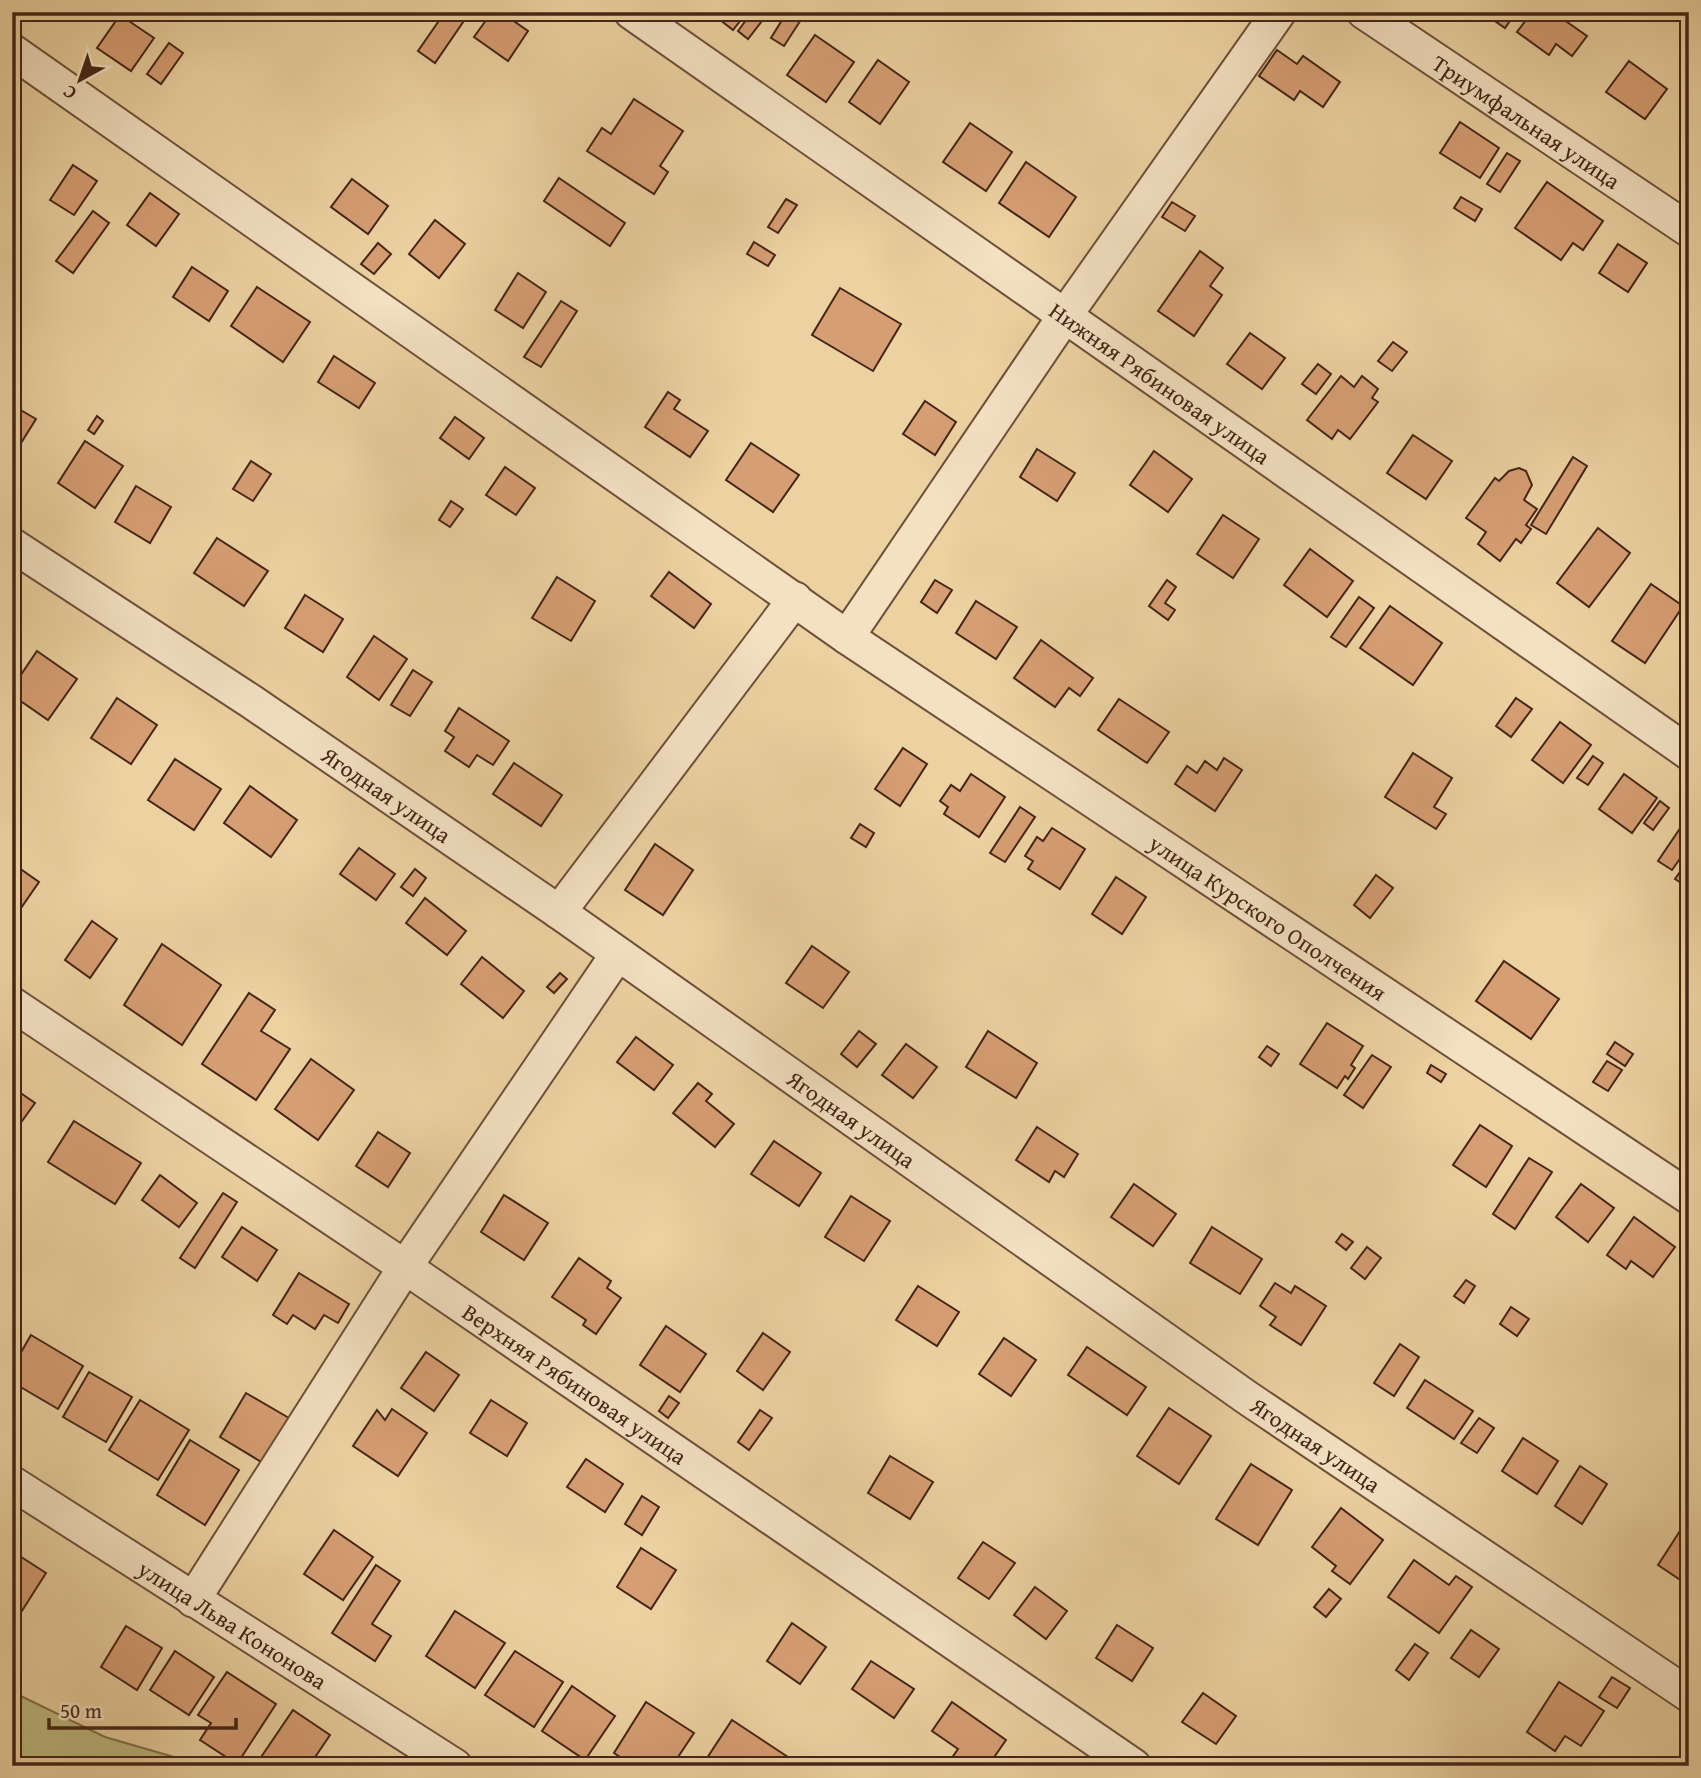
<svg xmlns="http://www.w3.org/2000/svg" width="1701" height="1778" font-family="'Gentium Book Plus',serif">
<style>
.green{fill:#beb980;stroke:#816f4b;stroke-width:2}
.building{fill:#d69e73;stroke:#442516;stroke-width:2}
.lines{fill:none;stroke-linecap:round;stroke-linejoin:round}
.minor-casing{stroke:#6e5039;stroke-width:37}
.minor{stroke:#f3e1c2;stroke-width:33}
.labels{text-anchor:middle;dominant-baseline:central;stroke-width:5;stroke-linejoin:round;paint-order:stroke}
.street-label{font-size:23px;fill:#442516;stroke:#f3e1c2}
</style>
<rect width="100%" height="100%" fill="#ecd1a1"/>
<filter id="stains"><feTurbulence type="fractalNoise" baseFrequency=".00286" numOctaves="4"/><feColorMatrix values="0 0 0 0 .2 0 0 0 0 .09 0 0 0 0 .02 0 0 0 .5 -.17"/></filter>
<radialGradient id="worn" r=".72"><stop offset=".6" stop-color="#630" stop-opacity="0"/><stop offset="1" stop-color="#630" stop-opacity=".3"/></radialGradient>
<!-- green -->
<polygon class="green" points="12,1696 21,1696 105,1737 205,1766 12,1766"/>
<!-- building -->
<g class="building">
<polygon points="445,12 470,12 435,63 418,51"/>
<polygon points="492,12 501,12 528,31 508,61 474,37"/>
<polygon points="710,12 747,12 733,30"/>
<polygon points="752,12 769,12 748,39 738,31"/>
<polygon points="787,12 806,12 784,46 771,38"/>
<polygon points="1482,12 1516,12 1505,28"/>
<polygon points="1532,12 1563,12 1560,17 1587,36 1572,56 1556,44 1549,55 1517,32"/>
<polygon points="120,15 154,38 131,71 97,48"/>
<polygon points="815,35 854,62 826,102 787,75"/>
<polygon points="169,43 183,53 161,84 147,74"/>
<polygon points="1277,50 1297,64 1303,56 1340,82 1323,107 1300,91 1294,100 1259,76"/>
<polygon points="878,60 909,82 880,124 849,102"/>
<polygon points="1629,61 1667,89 1645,119 1606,92"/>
<polygon points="634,99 683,131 660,166 668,172 654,194 587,151 602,128 611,134"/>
<polygon points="1460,122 1499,148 1480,178 1440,153"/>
<polygon points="970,123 1012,152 986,191 943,162"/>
<polygon points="1689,137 1689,155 1680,149"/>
<polygon points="1507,153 1520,161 1500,192 1487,184"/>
<polygon points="1026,162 1076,197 1049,237 999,203"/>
<polygon points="73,165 97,181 74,215 50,200"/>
<polygon points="559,178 625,223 610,246 544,201"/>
<polygon points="352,179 388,206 368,234 331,207"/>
<polygon points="1547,182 1603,221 1583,250 1573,243 1561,260 1515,228"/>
<polygon points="150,193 179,214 156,246 127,225"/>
<polygon points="1461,197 1482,209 1475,221 1454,208"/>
<polygon points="786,199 797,205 778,233 768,227"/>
<polygon points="1172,202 1195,216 1185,231 1162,217"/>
<polygon points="93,211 109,223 73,273 56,261"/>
<polygon points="435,220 465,244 439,278 409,254"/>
<polygon points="754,242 775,255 768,266 747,254"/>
<polygon points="378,243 391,254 374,274 361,264"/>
<polygon points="1618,244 1647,263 1628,292 1599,273"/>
<polygon points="1200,251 1223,268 1210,286 1222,295 1194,336 1158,311"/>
<polygon points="192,267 228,291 209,321 173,297"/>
<polygon points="518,273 546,292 523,328 495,310"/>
<polygon points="257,287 310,322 283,362 231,326"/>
<polygon points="840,288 901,324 873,371 812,335"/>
<polygon points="561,301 577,311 541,367 524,357"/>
<polygon points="1250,333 1285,358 1262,389 1227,364"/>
<polygon points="1393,342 1407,352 1392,371 1378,361"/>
<polygon points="334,356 375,383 359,408 318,382"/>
<polygon points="1318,364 1331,374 1316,394 1302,384"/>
<polygon points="1341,376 1354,387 1362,376 1378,389 1372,398 1378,402 1350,439 1338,430 1332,439 1307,420"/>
<polygon points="668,392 680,400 674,409 708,431 690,457 645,427"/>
<polygon points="925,401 956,422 935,455 903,434"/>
<polygon points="12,405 36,419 16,451 12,448"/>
<polygon points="97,416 103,421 94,434 88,430"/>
<polygon points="455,417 484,438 469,459 440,438"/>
<polygon points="1413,435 1452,461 1426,499 1387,473"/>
<polygon points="85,441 123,466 95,508 58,483"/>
<polygon points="751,443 799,475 773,512 726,480"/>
<polygon points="1037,449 1075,473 1057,501 1020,477"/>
<polygon points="1154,451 1192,479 1168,512 1130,485"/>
<polygon points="1573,457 1587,466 1546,534 1531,525"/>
<polygon points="251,461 271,474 253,501 233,489"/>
<polygon points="505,467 535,488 516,515 486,495"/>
<polygon points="1519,468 1526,471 1532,485 1524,500 1537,509 1526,525 1531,529 1521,543 1516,539 1500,561 1478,544 1486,532 1466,518 1495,478 1499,481 1509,471"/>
<polygon points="136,486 171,507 150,543 115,522"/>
<polygon points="451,501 463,509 450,527 439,520"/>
<polygon points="1223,515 1259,539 1233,578 1197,554"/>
<polygon points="1598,528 1630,553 1589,607 1557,583"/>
<polygon points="217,538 268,571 244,606 194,573"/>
<polygon points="1310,549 1353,581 1327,617 1284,585"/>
<polygon points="669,572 711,604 694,628 651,596"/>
<polygon points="557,577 595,601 571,641 532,618"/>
<polygon points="935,580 952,590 937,613 921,602"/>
<polygon points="1167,580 1176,587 1165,603 1175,610 1168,620 1149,606"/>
<polygon points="1651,584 1683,606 1645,663 1612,641"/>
<polygon points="305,595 343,619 323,652 285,628"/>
<polygon points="1359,597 1374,608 1346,647 1331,637"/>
<polygon points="976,601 1017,627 996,659 956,633"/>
<polygon points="1390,606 1442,643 1413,685 1360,648"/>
<polygon points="374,636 407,659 379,700 347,677"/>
<polygon points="1041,640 1093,678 1080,696 1069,688 1055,707 1014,678"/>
<polygon points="37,651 77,679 48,720 12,695 12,688"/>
<polygon points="1689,666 1689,682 1682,677"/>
<polygon points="413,670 432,682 410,716 391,705"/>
<polygon points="117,698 157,725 131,764 91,738"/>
<polygon points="1516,698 1532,709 1511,737 1496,726"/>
<polygon points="1119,699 1169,732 1147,763 1098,730"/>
<polygon points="459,708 509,741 493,765 477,755 469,767 445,751 454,737 445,731"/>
<polygon points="1560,722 1591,745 1563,783 1532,760"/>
<polygon points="903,748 927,764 900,806 875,789"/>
<polygon points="1413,753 1452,778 1434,807 1446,814 1436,829 1385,797"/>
<polygon points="1593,756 1603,763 1588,785 1577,778"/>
<polygon points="1224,758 1242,770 1215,811 1175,784 1187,766 1197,773 1205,761 1217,770"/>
<polygon points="175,759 221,789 194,830 148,800"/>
<polygon points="514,763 562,795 541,826 493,794"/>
<polygon points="971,774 1005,797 979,837 944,814 948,807 940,801 951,785 960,791"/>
<polygon points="1624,774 1657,798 1632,833 1599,809"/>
<polygon points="250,786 297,820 271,857 224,823"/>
<polygon points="1660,801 1669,808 1653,830 1644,823"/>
<polygon points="1020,807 1035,817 1005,862 990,853"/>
<polygon points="1685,821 1689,823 1689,846 1672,870 1658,861"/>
<polygon points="860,824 874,833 866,847 851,838"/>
<polygon points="1052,828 1085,849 1060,889 1028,869 1033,861 1025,856 1037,837 1043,841"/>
<polygon points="655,844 693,870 663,915 625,890"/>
<polygon points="359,848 395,874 376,900 340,874"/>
<polygon points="1689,859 1689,888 1675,879"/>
<polygon points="12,863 39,882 12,921"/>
<polygon points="415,869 426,878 413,896 401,887"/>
<polygon points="1376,875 1393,888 1370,918 1354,905"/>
<polygon points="1116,877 1146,897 1122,934 1092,914"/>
<polygon points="425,898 466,931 447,955 406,923"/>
<polygon points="92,921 117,939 90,978 65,960"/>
<polygon points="162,944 221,985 182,1045 124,1005"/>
<polygon points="812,946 849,972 823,1008 786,983"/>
<polygon points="482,957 524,991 503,1018 461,984"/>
<polygon points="1504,961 1559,999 1531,1039 1476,1001"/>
<polygon points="560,973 567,979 554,993 547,987"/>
<polygon points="249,993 275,1010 261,1031 290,1049 256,1100 202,1064"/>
<polygon points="1327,1023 1363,1046 1351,1065 1355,1068 1348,1079 1345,1076 1337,1088 1300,1064"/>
<polygon points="859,1031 876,1044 857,1067 841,1054"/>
<polygon points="988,1031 1037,1063 1016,1098 966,1067"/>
<polygon points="636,1037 673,1065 654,1090 617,1062"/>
<polygon points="1615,1042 1633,1054 1625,1066 1607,1054"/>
<polygon points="906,1044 937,1067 913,1098 882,1075"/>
<polygon points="1267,1046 1279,1054 1271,1066 1259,1057"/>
<polygon points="1372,1055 1391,1067 1363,1108 1344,1095"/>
<polygon points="311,1059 354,1090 318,1140 275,1109"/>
<polygon points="1607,1061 1622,1070 1608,1091 1593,1082"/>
<polygon points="1431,1065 1446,1074 1441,1082 1427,1073"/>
<polygon points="698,1083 712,1094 706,1101 734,1124 715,1147 673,1113"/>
<polygon points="12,1087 35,1103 12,1135"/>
<polygon points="74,1121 141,1163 115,1204 48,1162"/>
<polygon points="1480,1125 1512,1146 1486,1187 1453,1165"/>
<polygon points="1037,1127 1078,1154 1064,1177 1055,1171 1049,1182 1016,1160"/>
<polygon points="378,1132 410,1153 388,1187 356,1166"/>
<polygon points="774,1141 821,1173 799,1206 751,1174"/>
<polygon points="1529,1158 1552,1172 1515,1229 1493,1214"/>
<polygon points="160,1175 197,1203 179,1227 142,1200"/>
<polygon points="1134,1184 1176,1214 1153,1246 1111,1217"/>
<polygon points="1581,1184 1614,1208 1588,1242 1556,1217"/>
<polygon points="223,1193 237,1202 195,1268 180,1258"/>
<polygon points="504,1195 548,1223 524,1260 481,1232"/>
<polygon points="851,1196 890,1221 864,1261 825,1237"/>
<polygon points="1634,1217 1675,1247 1653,1277 1631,1261 1626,1269 1607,1255"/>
<polygon points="242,1227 277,1250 257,1281 222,1257"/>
<polygon points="1212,1227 1262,1259 1240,1294 1190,1263"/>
<polygon points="1342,1234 1353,1242 1346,1250 1336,1242"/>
<polygon points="1367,1247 1381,1258 1365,1279 1351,1268"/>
<polygon points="579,1258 611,1281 607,1288 621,1298 596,1334 583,1325 586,1320 552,1297"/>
<polygon points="299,1273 349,1304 338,1323 324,1315 315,1329 293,1315 287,1324 273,1315"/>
<polygon points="1466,1280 1475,1286 1464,1303 1454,1296"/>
<polygon points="1275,1283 1291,1293 1295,1286 1326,1306 1301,1345 1270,1325 1276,1317 1260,1306"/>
<polygon points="918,1286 959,1312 937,1346 896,1320"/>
<polygon points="1689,1295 1689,1312 1681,1307"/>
<polygon points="1511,1307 1529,1319 1517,1336 1500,1324"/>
<polygon points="666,1326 706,1354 680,1392 640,1365"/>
<polygon points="763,1333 790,1352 763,1390 737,1371"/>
<polygon points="31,1335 83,1366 58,1409 12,1382 12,1368"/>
<polygon points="1004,1338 1036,1360 1011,1396 979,1374"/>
<polygon points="1400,1344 1419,1357 1394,1396 1374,1383"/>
<polygon points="1087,1347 1146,1387 1127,1415 1068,1375"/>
<polygon points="426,1352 459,1375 434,1411 401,1388"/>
<polygon points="89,1372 132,1397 106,1442 63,1417"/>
<polygon points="1425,1380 1473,1411 1454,1439 1407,1408"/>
<polygon points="246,1393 289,1418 263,1463 220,1437"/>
<polygon points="669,1396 679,1403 668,1418 659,1411"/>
<polygon points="140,1400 189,1430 158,1480 109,1450"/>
<polygon points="491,1400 527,1423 507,1456 470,1433"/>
<polygon points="1169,1408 1211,1436 1179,1484 1137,1456"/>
<polygon points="392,1409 427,1433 398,1476 353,1446 377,1410 385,1420"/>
<polygon points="760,1410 772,1418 749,1450 738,1442"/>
<polygon points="1479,1418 1494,1428 1477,1453 1461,1443"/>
<polygon points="1523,1438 1558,1461 1537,1494 1502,1471"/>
<polygon points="190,1440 239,1470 205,1525 157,1495"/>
<polygon points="890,1456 933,1482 910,1519 868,1493"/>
<polygon points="586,1459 623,1484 605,1512 567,1487"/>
<polygon points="1251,1464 1292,1490 1258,1545 1216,1519"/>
<polygon points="1580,1466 1607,1484 1582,1524 1555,1506"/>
<polygon points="642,1496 659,1507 642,1535 625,1524"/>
<polygon points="1341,1508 1383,1540 1350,1584 1332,1571 1336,1566 1312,1547"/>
<polygon points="1689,1517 1689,1577 1685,1583 1658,1565"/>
<polygon points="334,1530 373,1557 343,1600 304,1574"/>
<polygon points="983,1542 1015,1563 989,1599 958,1578"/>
<polygon points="641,1548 676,1570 651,1609 617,1587"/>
<polygon points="12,1551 46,1573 18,1617 12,1613"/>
<polygon points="1414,1560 1449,1585 1456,1576 1472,1587 1439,1633 1388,1597"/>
<polygon points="376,1565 400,1581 372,1624 391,1636 375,1661 332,1633"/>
<polygon points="1035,1587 1067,1611 1046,1639 1014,1615"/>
<polygon points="1329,1589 1341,1599 1326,1617 1314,1607"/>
<polygon points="455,1611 505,1643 475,1688 426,1656"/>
<polygon points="792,1623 826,1647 800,1684 767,1661"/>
<polygon points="1117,1625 1153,1648 1132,1681 1096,1658"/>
<polygon points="126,1626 162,1648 137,1690 101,1667"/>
<polygon points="1471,1630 1499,1649 1479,1677 1451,1658"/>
<polygon points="1415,1644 1428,1653 1409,1680 1396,1670"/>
<polygon points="175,1651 214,1677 189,1715 150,1690"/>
<polygon points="515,1651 563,1682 534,1727 485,1695"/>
<polygon points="871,1661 914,1689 894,1718 852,1689"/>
<polygon points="227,1672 276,1704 237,1764 200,1740 211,1723 198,1715"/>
<polygon points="1612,1677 1630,1688 1617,1708 1599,1697"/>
<polygon points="1559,1682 1604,1711 1581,1746 1565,1736 1555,1751 1527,1732"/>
<polygon points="572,1686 615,1716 585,1760 542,1731"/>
<polygon points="1203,1693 1236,1716 1216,1744 1182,1722"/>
<polygon points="646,1702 694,1733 672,1766 634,1766 614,1753"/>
<polygon points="952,1702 1006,1740 988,1766 982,1766 975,1761 971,1766 954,1766 949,1762 958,1749 932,1731"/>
<polygon points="293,1710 330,1735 309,1766 255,1766"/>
<polygon points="732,1720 791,1759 787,1766 719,1766 707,1758"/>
</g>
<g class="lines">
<defs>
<g id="minor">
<path id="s1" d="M631,12L1689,753"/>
<path id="s2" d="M1364,12L1689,230"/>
<path id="s3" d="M12,51L847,637L1689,1197"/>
<path id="s4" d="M12,545L252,702L559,912L1249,1399L1689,1695"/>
<polyline points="847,637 1064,317 1279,12"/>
<polyline points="559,912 795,599"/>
<path id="s5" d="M12,1004L405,1267L1134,1766"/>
<path id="s6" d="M12,1483L455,1766"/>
<polyline points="193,1600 405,1267 617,955"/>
</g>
</defs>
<!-- minor casing -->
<use href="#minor" class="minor-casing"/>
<!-- minor -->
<use href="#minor" class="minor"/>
</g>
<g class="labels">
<!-- street labels -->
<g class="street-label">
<text stroke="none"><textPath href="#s2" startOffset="196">Триумфальная улица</textPath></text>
<text stroke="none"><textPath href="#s1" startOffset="646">Нижняя Рябиновая улица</textPath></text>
<text stroke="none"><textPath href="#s4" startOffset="450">Ягодная улица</textPath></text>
<text stroke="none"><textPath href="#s3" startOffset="1526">улица Курского Ополчения</textPath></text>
<text stroke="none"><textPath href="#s4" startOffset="1017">Ягодная улица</textPath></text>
<text stroke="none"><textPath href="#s5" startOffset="679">Верхняя Рябиновая улица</textPath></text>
<text stroke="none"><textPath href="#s4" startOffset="1584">Ягодная улица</textPath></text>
<text stroke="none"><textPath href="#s6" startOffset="262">улица Льва Кононова</textPath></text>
</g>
</g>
<!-- margin -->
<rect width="1701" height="1778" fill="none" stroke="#ecd1a1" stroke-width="42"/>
<rect x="14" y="14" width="1673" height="1750" fill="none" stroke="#442516" stroke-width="3.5"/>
<rect x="21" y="21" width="1659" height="1736" fill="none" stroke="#442516" stroke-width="2"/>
<!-- north arrow -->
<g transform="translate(80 80) rotate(220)" stroke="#f3e1c2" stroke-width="5" paint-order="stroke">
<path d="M0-5L12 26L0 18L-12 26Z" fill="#442516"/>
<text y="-10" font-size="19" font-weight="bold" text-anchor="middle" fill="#442516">С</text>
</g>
<!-- scale -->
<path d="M49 1718v10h187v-10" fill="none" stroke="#442516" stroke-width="3.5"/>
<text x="60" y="1718" font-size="21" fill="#442516" stroke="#f3e1c2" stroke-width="5" paint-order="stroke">50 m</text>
<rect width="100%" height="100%" filter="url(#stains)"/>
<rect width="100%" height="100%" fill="url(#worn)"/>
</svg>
